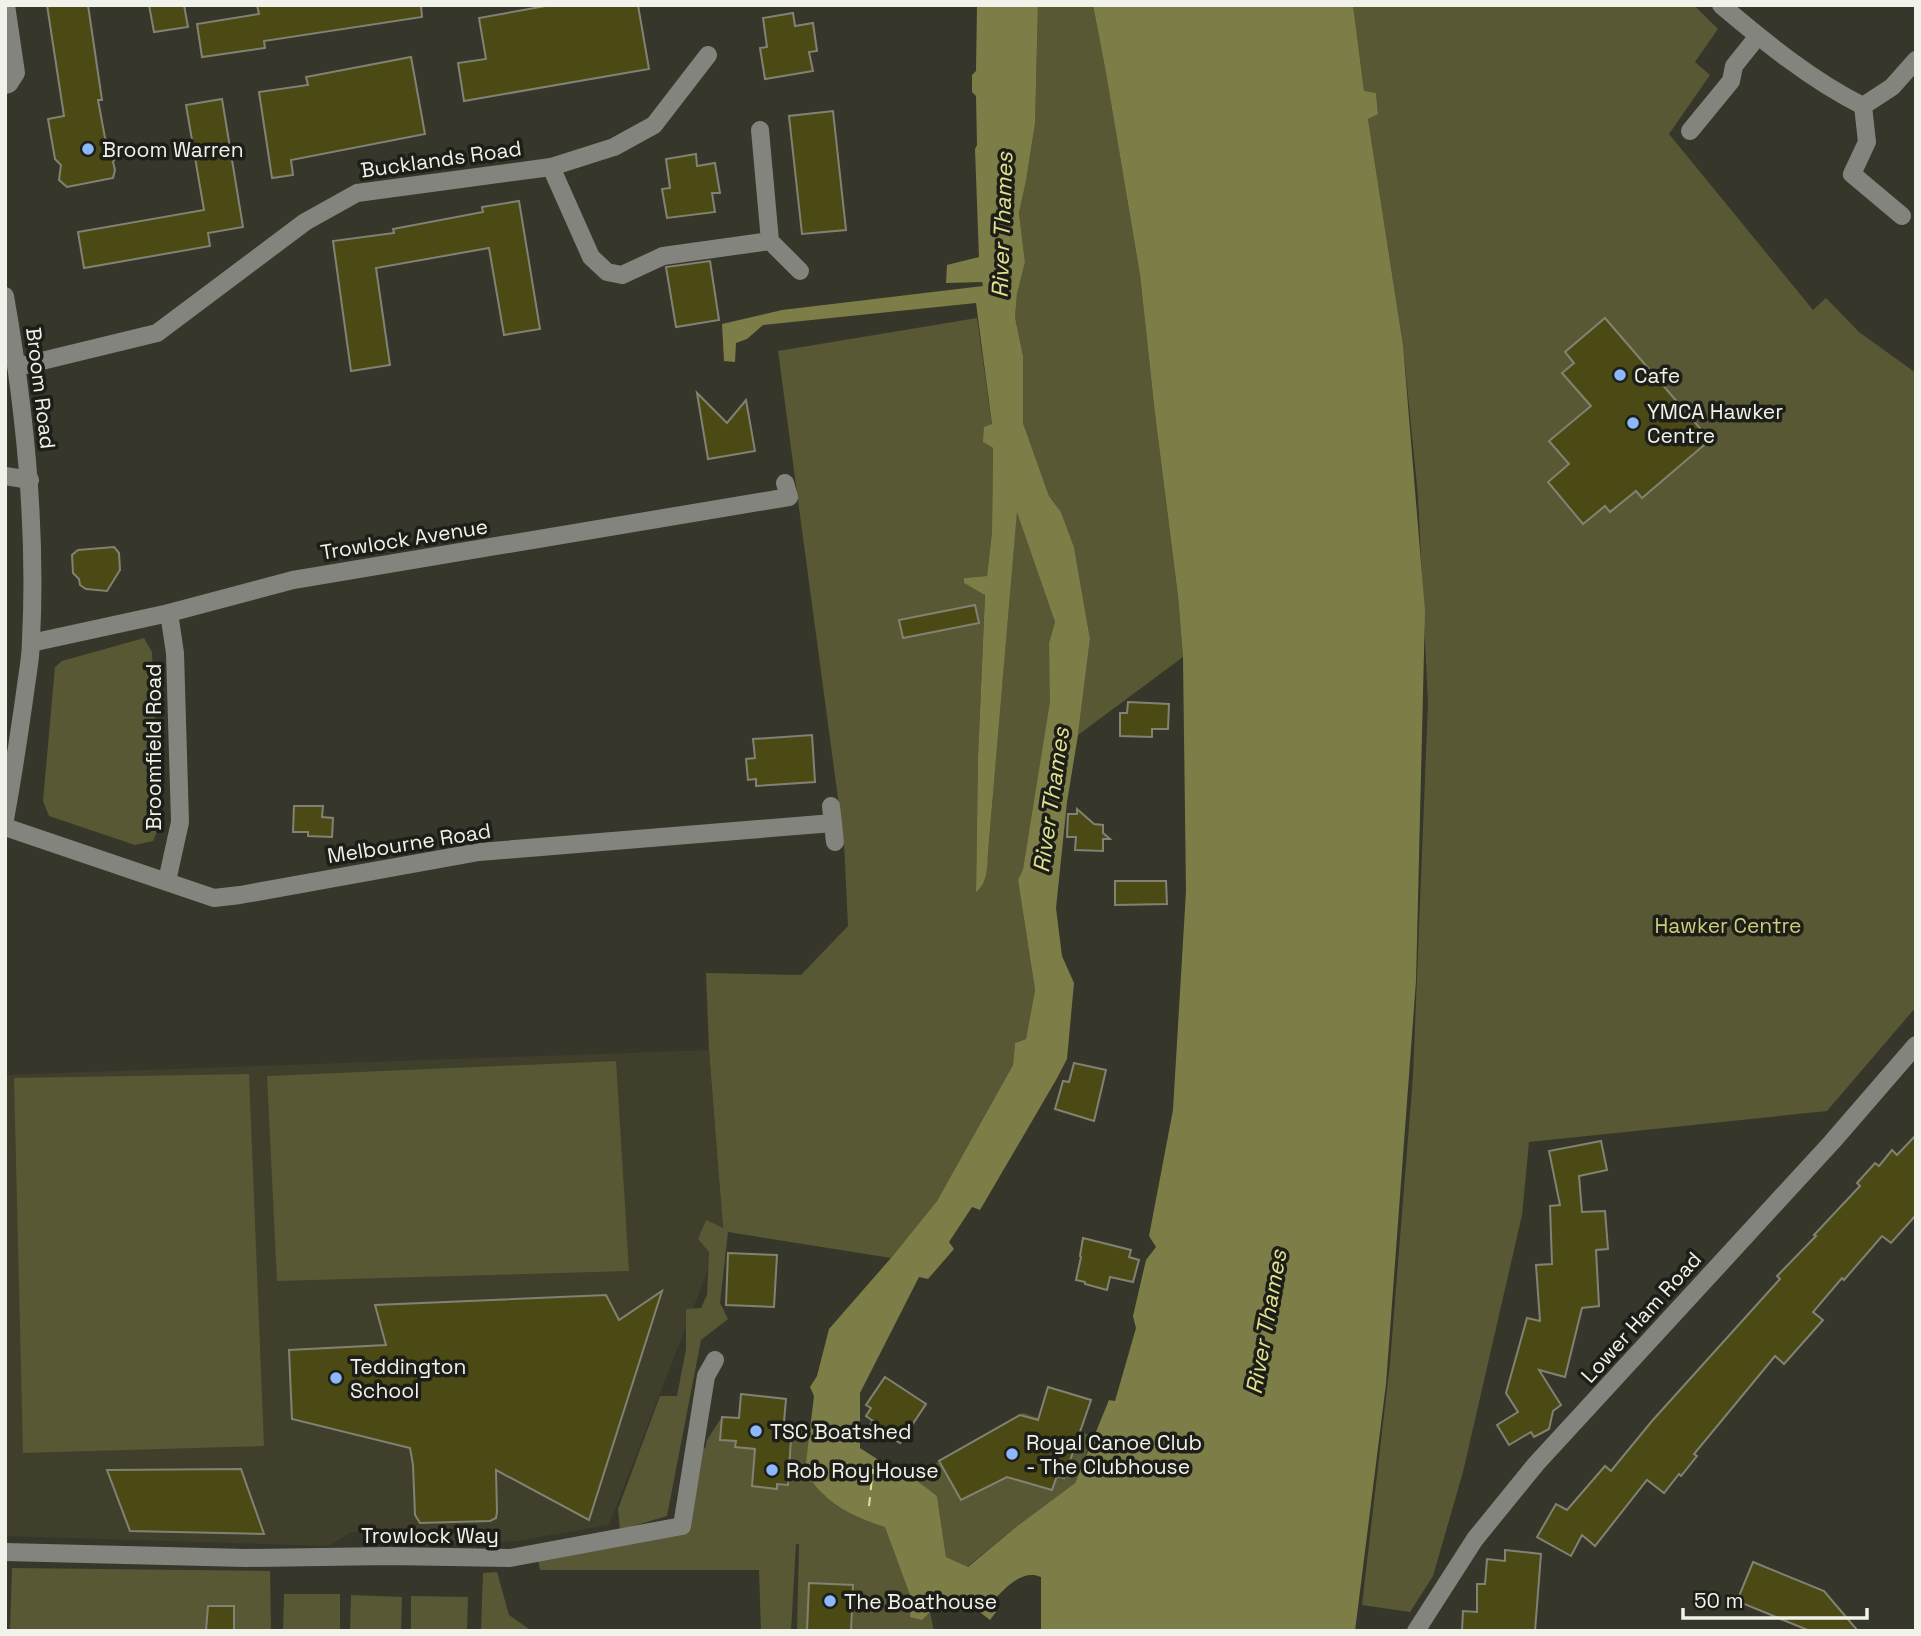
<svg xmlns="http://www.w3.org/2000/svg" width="1921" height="1636" font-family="'Space Grotesk',sans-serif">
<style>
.built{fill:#3f3f2c}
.green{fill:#585834}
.water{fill:#7d7d48}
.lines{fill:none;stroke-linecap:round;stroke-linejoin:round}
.ferry{stroke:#e1e18f;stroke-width:2;stroke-dasharray:9 7;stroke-linecap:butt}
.building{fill:#4b4a15;stroke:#828274;stroke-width:2}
.minor{stroke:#84847e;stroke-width:18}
.poi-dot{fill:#8cb9fc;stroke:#1d1e18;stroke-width:2.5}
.labels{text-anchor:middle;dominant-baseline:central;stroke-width:7;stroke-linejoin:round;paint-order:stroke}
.poi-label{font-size:21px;fill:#f1f2ea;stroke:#1d1e18;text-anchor:start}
.street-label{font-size:21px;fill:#f1f2ea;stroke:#1d1e18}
.park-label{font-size:21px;fill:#cccc7b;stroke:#1d1e18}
.water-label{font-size:23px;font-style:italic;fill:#e1e18f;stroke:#1d1e18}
</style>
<rect width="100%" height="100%" fill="#36372a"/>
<!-- built -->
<polygon class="built" points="709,1050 723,1231 609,1525 517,1541 426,1546 400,1533 351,1532 329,1546 5,1536 5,1075"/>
<!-- green -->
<g class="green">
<polygon points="1038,5 1093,5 1106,73 1140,275 1155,414 1178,596 1183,657 1078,735 1090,639 1074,547 1061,512 1049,496 1023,423 1023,356 1015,317 1017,294 1025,262 1019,213 1026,181 1035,124"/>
<polygon points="1353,5 1694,5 1718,29 1695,62 1710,75 1669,134 1813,310 1826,298 1859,332 1916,373 1916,1007 1827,1111 1529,1142 1522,1215 1463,1472 1433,1576 1410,1612 1362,1605 1390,1363 1413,1076 1428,703 1418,496 1403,345 1368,119 1378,113 1376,93 1364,92"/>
<polygon points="977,318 992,425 983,442 993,448 992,532 987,576 964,578 964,583 985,594 978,757 976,891 985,880 988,853 1017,510 1055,622 1049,643 1051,702 1023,869 1018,880 1035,990 1026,1039 1015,1043 1013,1065 937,1201 891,1258 728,1232 720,1303 728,1319 701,1340 667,1516 620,1530 618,1509 660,1396 677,1396 686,1349 686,1309 701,1308 707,1295 709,1252 698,1239 706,1220 723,1228 709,1050 706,973 801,975 848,926 844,843 778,351"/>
<polygon points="144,638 152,652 160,824 153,841 135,845 49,816 43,801 55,667 62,661"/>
<polygon points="616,1061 629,1271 277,1281 267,1076"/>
<polygon points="249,1074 264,1446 23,1453 14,1078"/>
<polygon points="1023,1413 1093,1436 1075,1483 1016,1527 967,1567 946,1557 937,1496 915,1480 939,1461"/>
<path d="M722,1417L812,1425L805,1471C810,1478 815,1487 822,1493C838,1510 863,1520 885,1526L911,1598L910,1616L930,1612L934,1631H797L799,1544H796L791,1631H761L759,1570H540L538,1559L689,1530L701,1445L705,1449L707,1440Z"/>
<polygon points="12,1568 270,1571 271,1631 10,1631"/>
<polygon points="497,1572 509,1615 532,1631 481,1631 483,1573"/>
<polygon points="284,1594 340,1594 340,1631 283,1631"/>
<polygon points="351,1595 402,1597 401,1631 350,1631"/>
<polygon points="411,1596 468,1597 467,1631 411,1631"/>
</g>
<!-- water -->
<path class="water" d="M977,5H1038L1035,124L1026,181L1019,213L1025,262L1017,294L1015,317L1023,356V423L1049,496L1061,512L1074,547L1090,639L1078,735L1067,802L1056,908L1062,956L1074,983L1067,1059L1056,1080L980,1210L972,1207L949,1242L954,1249L928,1279L919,1277L860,1393V1448L885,1464L900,1468L937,1496L946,1557L968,1567L1016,1527L1075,1483L1109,1400L1115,1401L1136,1328L1133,1316L1146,1260L1156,1247L1149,1236L1173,1110L1186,891L1183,657L1178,596L1155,414L1140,275L1106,73L1093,5H1353L1364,91L1376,93L1378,114L1368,119L1403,345L1425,611L1416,981L1386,1384L1355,1631H1041V1577C1021,1568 1004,1590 990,1604L996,1612L990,1620L977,1610L930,1612L922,1620L910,1617L911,1598L885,1527C863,1520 838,1510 822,1493C815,1487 810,1478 805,1471L814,1396L810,1387L817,1376L829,1329L891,1258L937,1201L1013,1065L1015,1043L1026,1039L1035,990L1018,880L1023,869L1050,702L1049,643L1055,622L1017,512L988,853C987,867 988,883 976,892L978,757L985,595L964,583V578L987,576L992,532L993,448L983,442L984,427L992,424L976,303L763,325L747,339L736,343L735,362L724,361L722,324L782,310L983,286L982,282L946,283L947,265L979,257L975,149L977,145L976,96L972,92V75L976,71Z"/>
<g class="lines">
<!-- ferry -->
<polyline class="ferry" points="869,1506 873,1469"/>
</g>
<!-- building -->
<g class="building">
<polygon points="47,5 88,5 102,100 98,100 105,138 120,151 113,162 115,170 113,178 67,187 59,180 61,165 55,159 48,119 64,116"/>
<polygon points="149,5 184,5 188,27 154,32"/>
<polygon points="257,5 421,5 422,17 264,41 265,48 202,57 197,24 259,14"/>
<polygon points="551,5 638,5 649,69 464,101 458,63 486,59 479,18"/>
<polygon points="793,13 795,26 813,23 817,51 809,52 813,71 765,79 760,48 767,47 763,18"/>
<polygon points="411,57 425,134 291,160 293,175 272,178 259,92 308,85 306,77"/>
<polygon points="222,99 243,227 208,233 210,246 84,268 78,232 204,210 186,105"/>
<polygon points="833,111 846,230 802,234 789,116"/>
<polygon points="696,154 697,166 715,163 720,193 712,193 715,212 667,218 662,189 670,188 666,159"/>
<polygon points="519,201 540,329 504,335 489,248 376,268 390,365 351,371 333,241 394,233 393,229 483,212 482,207"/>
<polygon points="710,261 719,320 676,327 666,267"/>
<polygon points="1605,318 1710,440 1642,498 1636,491 1610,512 1605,506 1583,524 1548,482 1569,464 1549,441 1591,406 1562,373 1574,363 1565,352"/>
<polygon points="697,393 727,423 746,400 755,451 708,459"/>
<polygon points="114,547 119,553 120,570 107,591 86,589 80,585 79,579 73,573 72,555 78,550"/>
<polygon points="975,605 979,623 903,638 899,620"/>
<polygon points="1128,702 1169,704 1168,729 1152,729 1152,737 1120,736 1120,713 1127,713"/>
<polygon points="812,735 815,782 756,786 756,779 748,780 746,759 755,758 753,739"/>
<polygon points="294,806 323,806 322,817 333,818 332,837 308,836 308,832 293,832"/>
<polygon points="1077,809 1094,824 1103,825 1103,833 1110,839 1103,839 1103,851 1075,850 1076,837 1067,837 1068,814 1077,814"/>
<polygon points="1115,881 1166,881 1167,904 1115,905"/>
<polygon points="1074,1063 1106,1070 1094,1121 1055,1109 1063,1081 1069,1082"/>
<polygon points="1916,1135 1916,1215 1891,1243 1882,1236 1844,1280 1842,1278 1813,1312 1823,1320 1784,1364 1775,1356 1694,1454 1697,1456 1681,1476 1679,1474 1664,1493 1647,1480 1595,1546 1582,1535 1571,1556 1537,1537 1556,1504 1567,1510 1605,1466 1611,1471 1652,1421 1780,1279 1777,1276 1816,1236 1814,1235 1860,1186 1857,1183 1875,1163 1879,1166 1892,1150 1897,1155"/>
<polygon points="1601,1141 1607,1170 1579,1176 1582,1212 1605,1211 1608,1249 1596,1250 1599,1306 1582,1308 1565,1377 1539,1370 1561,1405 1553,1411 1549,1429 1534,1437 1531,1432 1509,1445 1497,1425 1518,1412 1506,1393 1527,1318 1540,1321 1536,1265 1552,1264 1550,1206 1560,1205 1549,1151"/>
<polygon points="1083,1238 1131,1250 1129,1257 1139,1260 1133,1282 1110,1277 1107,1290 1085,1284 1085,1282 1076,1280 1081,1257 1080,1256"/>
<polygon points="728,1253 777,1255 774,1307 726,1305"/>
<polygon points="662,1291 589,1520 496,1470 497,1512 496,1518 490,1521 420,1523 415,1515 413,1465 410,1448 292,1419 289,1350 386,1345 375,1305 606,1295 619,1320"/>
<polygon points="885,1377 926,1404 900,1443 871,1424 873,1421 866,1416 871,1408 866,1405"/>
<polygon points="1048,1387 1091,1400 1064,1478 1057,1476 1052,1490 1007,1477 961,1500 939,1461 1020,1415 1038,1420"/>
<polygon points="741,1394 786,1399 784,1422 792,1423 788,1485 777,1484 777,1489 752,1486 755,1449 735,1447 736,1441 720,1440 722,1417 739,1418"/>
<polygon points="241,1469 264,1534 130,1531 107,1470"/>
<polygon points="1505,1550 1541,1554 1535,1631 1462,1631 1463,1611 1477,1612 1477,1584 1485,1584 1487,1559 1505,1561"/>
<polygon points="1753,1562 1824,1591 1858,1631 1810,1631 1737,1601"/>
<polygon points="809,1583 853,1585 851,1631 807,1631"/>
<polygon points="208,1606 234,1606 234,1631 206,1631"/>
</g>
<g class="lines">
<!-- minor -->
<g class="minor">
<path d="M1721,5C1765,42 1811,80 1863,106"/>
<polyline points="5,85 9,84 16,73 6,5"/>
<polyline points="760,130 770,241 800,271"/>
<polyline points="1690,131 1731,81 1734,66 1758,36"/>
<polyline points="551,167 591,257 607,272 622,275 663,256 770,241"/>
<polyline points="1902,216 1852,174 1867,142 1863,106 1892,87 1916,60"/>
<path d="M5,296C25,410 37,524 31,640C31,658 27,676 25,693C19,735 13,777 5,819"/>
<polyline points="17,367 157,333 305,222 357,193 551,167 614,147 654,125 708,55"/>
<polyline points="5,476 30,480"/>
<polyline points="31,643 169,613 293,580 789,497 785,483"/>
<polyline points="831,806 835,842"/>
<polyline points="5,827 214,898 240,895 479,852 833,823"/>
<polyline points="167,881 180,822 175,653 169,613"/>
<polyline points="5,1552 246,1558 389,1556 510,1558 682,1526 706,1376 715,1360"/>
<polyline points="1416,1631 1475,1539 1536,1464 1832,1142 1916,1045"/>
</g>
</g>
<!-- markers -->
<g class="poi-dot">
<circle cx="88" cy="149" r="7"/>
<circle cx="1620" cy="375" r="7"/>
<circle cx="1633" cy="423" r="7"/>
<circle cx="336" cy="1378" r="7"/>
<circle cx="756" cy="1431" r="7"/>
<circle cx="1012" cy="1454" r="7"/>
<circle cx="772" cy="1470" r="7"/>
<circle cx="830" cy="1601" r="7"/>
</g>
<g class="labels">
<!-- poi labels -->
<g class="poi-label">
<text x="102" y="149">Broom Warren</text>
<text x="1634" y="375">Cafe</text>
<text x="1647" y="411">YMCA Hawker<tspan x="1647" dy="24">Centre</tspan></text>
<text x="350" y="1366">Teddington<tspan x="350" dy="24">School</tspan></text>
<text x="770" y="1431">TSC Boatshed</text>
<text x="1026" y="1442">Royal Canoe Club<tspan x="1026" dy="24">- The Clubhouse</tspan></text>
<text x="786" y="1470">Rob Roy House</text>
<text x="844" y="1601">The Boathouse</text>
</g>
<!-- street labels -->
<g class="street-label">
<text transform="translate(441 159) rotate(-8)">Bucklands Road</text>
<text transform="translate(41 388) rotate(83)">Broom Road</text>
<text transform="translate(404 539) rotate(-9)">Trowlock Avenue</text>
<text transform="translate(153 747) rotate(-90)">Broomfield Road</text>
<text transform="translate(409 843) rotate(-9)">Melbourne Road</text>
<text transform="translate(1641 1317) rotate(-48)">Lower Ham Road</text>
<text x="430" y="1535">Trowlock Way</text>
</g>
<!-- park labels -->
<g class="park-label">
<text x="1728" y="925">Hawker Centre</text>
</g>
<!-- water labels -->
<g class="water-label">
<text transform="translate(1002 225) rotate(-88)">River Thames</text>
<text transform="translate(1051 800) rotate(-82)">River Thames</text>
<text transform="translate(1266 1322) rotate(-80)">River Thames</text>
</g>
</g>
<!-- border -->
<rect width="1921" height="1636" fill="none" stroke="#f1f2ea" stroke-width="14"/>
<!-- scale -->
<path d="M1683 1608v10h184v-10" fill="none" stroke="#f1f2ea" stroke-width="3.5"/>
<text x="1694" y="1608" font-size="21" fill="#f1f2ea" stroke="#1d1e18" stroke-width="5" paint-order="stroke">50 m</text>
</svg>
